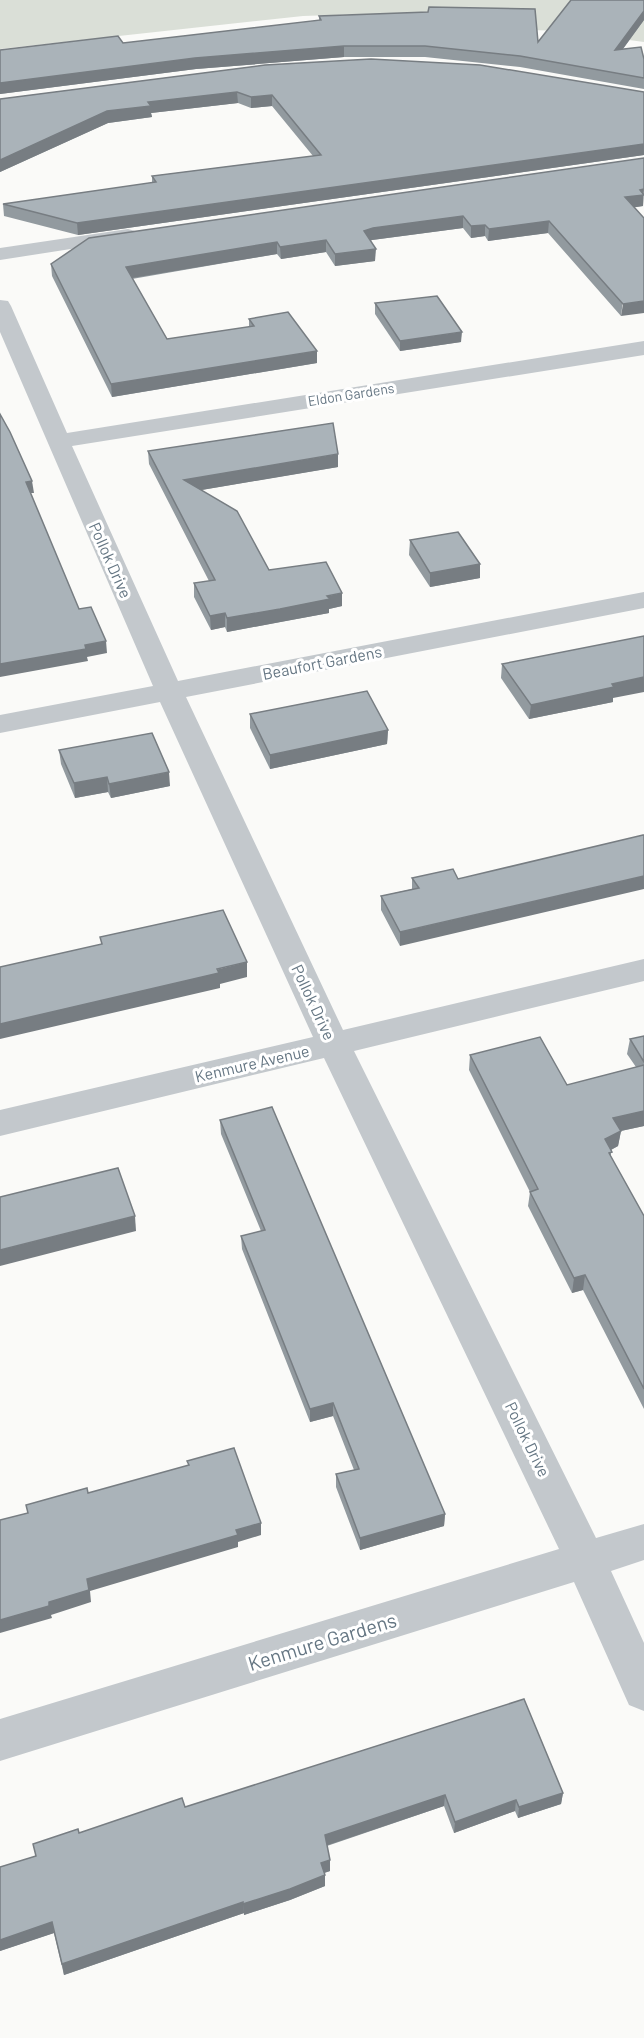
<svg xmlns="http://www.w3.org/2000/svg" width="644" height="2038" font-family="Barlow,sans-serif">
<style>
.green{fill:#dadfd7}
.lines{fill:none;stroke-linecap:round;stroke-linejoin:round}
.street{fill:#c3c8cc;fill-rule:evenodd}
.wall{fill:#929a9f}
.shaded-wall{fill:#777d82}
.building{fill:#aab3b9;stroke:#777d82;stroke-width:1.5}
.labels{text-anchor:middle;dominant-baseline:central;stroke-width:6;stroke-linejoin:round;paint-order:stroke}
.far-street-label{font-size:14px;fill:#657683;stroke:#fff}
.street-label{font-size:16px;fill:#657683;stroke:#fff}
.near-street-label{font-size:20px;fill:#657683;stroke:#fff}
</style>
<rect width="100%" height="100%" fill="#fafaf8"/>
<!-- green -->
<polygon class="green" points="0,0 644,0 644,42 562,31 498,29 437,14 363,14 303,16 0,49"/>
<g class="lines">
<!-- street -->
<g class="street">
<polygon points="128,229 135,231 138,235 135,239 0,260 0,248"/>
<polygon points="0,300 8,301 11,306 67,433 644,341 644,355 72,446 178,681 644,592 644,608 186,697 343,1030 644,959 644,981 354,1051 596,1538 644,1524 644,1560 611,1571 644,1643 644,1711 629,1705 574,1582 0,1761 0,1719 559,1549 324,1058 0,1136 0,1110 313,1037 160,702 0,733 0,715 153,686 0,332"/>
</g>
</g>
<!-- wall -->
<g class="wall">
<polygon points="319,16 538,42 644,20 623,49 644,59 644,89 520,67 425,57 344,57 196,69 0,94 0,50 123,43 319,21"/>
<polygon points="265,65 644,92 644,155 78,235 4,216 3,204 152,183 152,176 313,156 272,106 251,108 238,103 151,113 152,117 108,123 0,172 0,99"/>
<polygon points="644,158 643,206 635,207 621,316 548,233 488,241 485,236 471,238 463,228 372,240 370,241 375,261 335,266 326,252 281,259 277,254 132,279 167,339 249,327 249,319 317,363 112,397 52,276 51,264"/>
<polygon points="375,303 461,342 400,351 375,314"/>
<polygon points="148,451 338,467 201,490 269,570 342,606 329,609 329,613 280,622 227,632 225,627 211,630 194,597 194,583 209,581 149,464"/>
<polygon points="410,540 480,564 480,578 430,587 409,555"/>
<polygon points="502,664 613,698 613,702 529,719 501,678"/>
<polygon points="250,714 388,730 387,744 270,769 250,728"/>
<polygon points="59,750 170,786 111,798 108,792 75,798 61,764"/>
<polygon points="412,878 458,879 400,946 381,910 381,896 412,889"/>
<polygon points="644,1036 644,1126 621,1131 618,1146 611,1150 611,1158 644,1216 644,1409 583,1290 572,1293 528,1206 530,1192 469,1070 470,1055 567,1085 636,1067 627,1054 630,1039"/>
<polygon points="220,1120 445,1514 444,1526 360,1550 336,1487 336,1474 354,1470 333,1416 310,1422 242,1249 241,1236 261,1231 221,1134"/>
<polygon points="524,1699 563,1793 561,1804 518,1818 515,1811 454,1833 444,1806 327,1846 330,1860 330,1871 324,1873 325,1886 290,1900 244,1915 244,1913 64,1975 54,1933 0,1951 0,1867 36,1856 79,1833 185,1807"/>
</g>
<!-- shaded-wall -->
<g class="shaded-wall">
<polygon points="644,11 644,20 614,61 615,50"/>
<polygon points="344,46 344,57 196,69 0,94 0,83 195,58"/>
<polygon points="237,92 238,103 151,113 152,117 108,123 0,172 0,160 107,111 148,102"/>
<polygon points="272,95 272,106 251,108 251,97"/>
<polygon points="644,144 644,155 78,235 77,223"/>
<polygon points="644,189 643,206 624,209 625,197 640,190"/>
<polygon points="463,216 463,228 372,240 363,243 364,231 373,228"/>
<polygon points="549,221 548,233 488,241 489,229"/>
<polygon points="485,225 485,236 471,238 471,226"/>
<polygon points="326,240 326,252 281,259 280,247"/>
<polygon points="277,242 277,254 126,279 126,267"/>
<polygon points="376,249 375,261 335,266 335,254"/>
<polygon points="644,301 644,313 621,316 623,304"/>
<polygon points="462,332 461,342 400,351 400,341"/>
<polygon points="317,351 317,363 112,397 111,384"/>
<polygon points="338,454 338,467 184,493 184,480"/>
<polygon points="32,481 34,493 28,493 26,482"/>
<polygon points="480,564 480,578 430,587 430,573"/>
<polygon points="342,593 342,606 329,609 329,613 227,632 227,618"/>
<polygon points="225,613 225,627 211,630 210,616"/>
<polygon points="106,641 107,653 87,657 88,661 0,677 0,664 85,645"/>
<polygon points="644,677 644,692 613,698 613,702 529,719 531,705 612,684"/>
<polygon points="388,730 387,744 270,769 270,755"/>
<polygon points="169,772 170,786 111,798 109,784"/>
<polygon points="107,777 108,792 75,798 74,783"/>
<polygon points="644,876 644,889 400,946 400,932"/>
<polygon points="247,962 247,977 220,984 220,988 0,1039 0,1024"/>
<polygon points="644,1111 644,1126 611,1133 613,1118"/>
<polygon points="621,1131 618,1146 603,1154 605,1139"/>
<polygon points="135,1216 136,1231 0,1266 0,1250"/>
<polygon points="585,1275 583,1290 572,1293 574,1278"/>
<polygon points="333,1403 333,1416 310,1422 310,1409"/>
<polygon points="445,1514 444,1526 360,1550 360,1538"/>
<polygon points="261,1523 261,1535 238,1542 238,1547 90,1591 91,1602 51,1615 52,1618 0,1633 0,1620 49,1602 87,1579 236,1530"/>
<polygon points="563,1793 561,1804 518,1818 519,1807"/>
<polygon points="445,1795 444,1806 325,1846 325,1835"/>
<polygon points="516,1800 515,1811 454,1833 455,1822"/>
<polygon points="330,1860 330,1871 321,1874 321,1863"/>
<polygon points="325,1875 325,1886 290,1900 244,1915 243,1904"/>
<polygon points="243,1902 244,1913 64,1975 62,1964"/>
<polygon points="52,1922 54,1933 0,1951 0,1940"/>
</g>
<!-- building -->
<g class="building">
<polygon points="571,0 644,0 644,11 615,50 641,47 644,59 644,78 520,56 425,46 344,46 195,58 0,83 0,50 118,36 123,43 321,20 319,16 428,12 429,7 535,9 538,42"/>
<polygon points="371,59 480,65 644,92 644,144 77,223 3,204 156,182 152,176 321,155 272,95 251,97 237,92 148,102 151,106 107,111 0,160 0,99 265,65"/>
<polygon points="644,158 644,189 640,190 644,195 625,197 644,218 644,301 623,304 549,221 489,229 485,225 471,226 463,216 373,228 364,231 376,249 335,254 326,240 280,247 277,242 126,267 167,339 254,326 249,319 288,312 317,351 111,384 51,264 89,238"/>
<polygon points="437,296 462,332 400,341 375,303"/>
<polygon points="0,414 10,432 32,481 26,482 79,609 91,607 106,641 85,645 86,649 0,664"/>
<polygon points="333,423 338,454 184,480 237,511 269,570 326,562 342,593 327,596 330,599 280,609 227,618 225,613 210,616 194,583 215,580 148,451"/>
<polygon points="458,532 480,564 430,573 410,540"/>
<polygon points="644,636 644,677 612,684 614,687 531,705 502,664"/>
<polygon points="367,691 388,730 270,755 250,714"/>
<polygon points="152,733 169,772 109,784 107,777 74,783 59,750"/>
<polygon points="643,835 644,835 644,876 400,932 381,896 419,888 412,878 453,869 458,879"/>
<polygon points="223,910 247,962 217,969 219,973 0,1024 0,967 102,944 100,937"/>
<polygon points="644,1036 644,1062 630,1039"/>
<polygon points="540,1037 567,1085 644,1065 644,1111 613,1118 621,1131 605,1139 612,1152 609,1153 644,1216 644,1389 585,1275 574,1278 530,1192 538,1189 470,1055"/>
<polygon points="272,1107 445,1514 360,1538 336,1474 359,1469 333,1403 310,1409 241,1236 265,1230 220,1120"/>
<polygon points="118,1168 135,1216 0,1250 0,1197"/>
<polygon points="234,1448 261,1523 236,1530 238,1535 87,1579 89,1590 49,1602 49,1606 0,1620 0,1520 28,1513 26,1505 87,1488 88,1493 189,1465 187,1461"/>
<polygon points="524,1699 563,1793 519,1807 516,1800 455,1822 445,1795 325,1835 330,1860 321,1863 325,1875 290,1889 243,1904 243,1902 62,1964 52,1922 0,1940 0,1867 36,1856 33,1844 78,1829 79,1833 182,1798 185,1807"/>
</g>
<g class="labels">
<!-- far-street labels -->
<g class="far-street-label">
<text transform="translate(351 394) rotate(-9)">Eldon Gardens</text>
</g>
<!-- street labels -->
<g class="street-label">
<text transform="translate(111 560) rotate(66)">Pollok Drive</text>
<text transform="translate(322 662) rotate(-11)">Beaufort Gardens</text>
<text transform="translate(314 1002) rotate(65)">Pollok Drive</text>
<text transform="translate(252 1063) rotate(-13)">Kenmure Avenue</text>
<text transform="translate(528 1439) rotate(64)">Pollok Drive</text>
</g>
<!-- near-street labels -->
<g class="near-street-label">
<text transform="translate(322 1641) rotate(-17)">Kenmure Gardens</text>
</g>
</g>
</svg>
